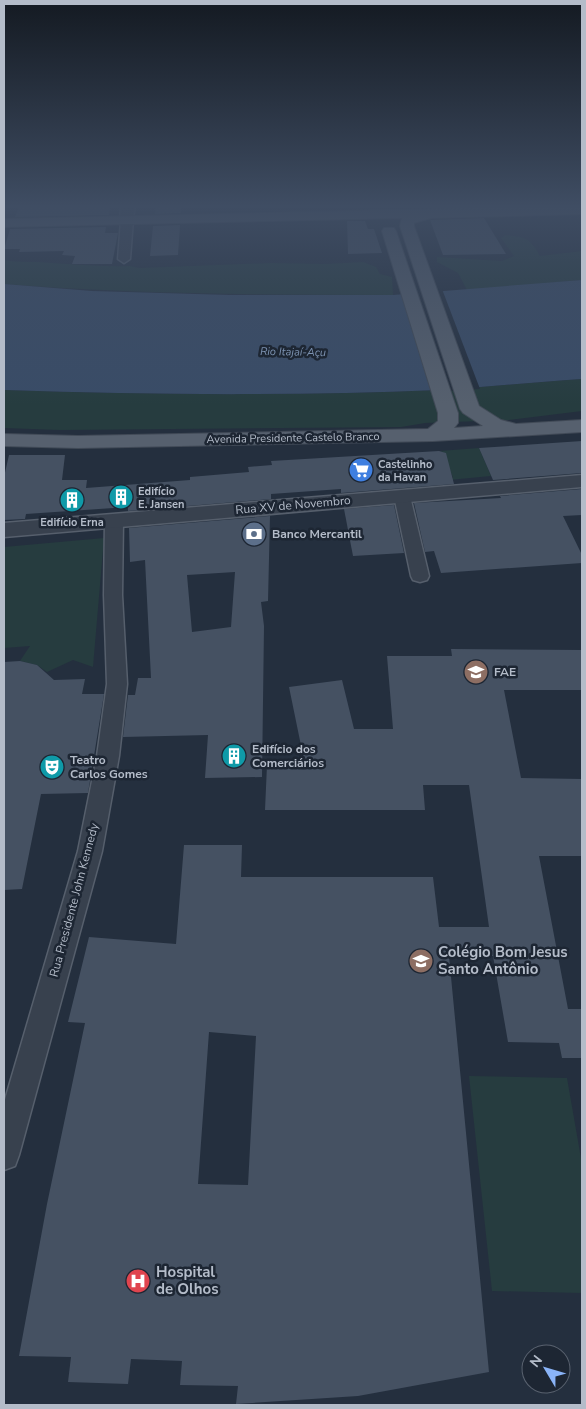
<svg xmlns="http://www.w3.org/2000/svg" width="586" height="1409" font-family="'Nunito Sans',sans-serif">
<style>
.green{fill:#263c3f}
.water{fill:#394c67}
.pier{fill:#242f3e}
.building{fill:#455162;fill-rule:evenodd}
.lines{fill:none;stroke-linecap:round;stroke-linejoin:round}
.minor-casing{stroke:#565f6c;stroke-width:3}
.tertiary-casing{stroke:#565f6c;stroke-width:3}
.primary-casing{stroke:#414a57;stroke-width:2}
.minor{fill:#38414e;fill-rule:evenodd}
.tertiary{fill:#38414e;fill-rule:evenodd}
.primary{fill:#56606e;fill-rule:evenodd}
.labels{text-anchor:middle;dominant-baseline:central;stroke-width:5;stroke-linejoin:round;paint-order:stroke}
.far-water-label{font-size:11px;font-style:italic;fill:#7c92b1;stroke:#1d2633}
.far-street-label{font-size:11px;fill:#b4bcc9;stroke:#1d2633}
.far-poi-label{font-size:11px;font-weight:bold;fill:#b4bcc9;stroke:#1d2633;text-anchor:start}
.street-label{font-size:12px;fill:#b4bcc9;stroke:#1d2633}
.poi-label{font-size:12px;font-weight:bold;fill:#b4bcc9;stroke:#1d2633;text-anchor:start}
.near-poi-label{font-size:15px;font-weight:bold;fill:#b4bcc9;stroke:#1d2633;text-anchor:start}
</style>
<rect width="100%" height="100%" fill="#242f3e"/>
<!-- green -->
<g class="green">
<path d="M505,235C526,237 530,238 540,256L582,251V280L467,290L458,273L437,262V257L502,261L514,256L501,238Z"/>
<path d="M4,260C16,262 27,262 39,262C70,264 100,267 130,266L139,268L271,263L325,264L363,262L376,267L380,274L392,277L393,295C263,295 133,294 4,284Z"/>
<path d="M582,379V411L509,420L425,423L401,427L60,430L4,428V390C149,395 294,396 439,390C487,387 535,382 582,379Z"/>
<polygon points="479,448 491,476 449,480 453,478 452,475 443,452 439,451"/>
<polygon points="104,538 93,667 73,660 47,672 37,665 20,661 30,646 4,648 4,547"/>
<polygon points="469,1076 567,1078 582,1164 582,1293 492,1291"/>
</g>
<!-- water -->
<path class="water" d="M582,280V379C535,382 487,387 439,390C294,396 149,395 4,390V284L92,291L230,295H393Z"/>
<!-- pier -->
<polygon class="pier" points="442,289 480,389 432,392 401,292"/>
<!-- building -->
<g class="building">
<polygon points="19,207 110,207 109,215 15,217"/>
<polygon points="156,207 181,207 181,213 155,214"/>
<polygon points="484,218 506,254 443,255 430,220"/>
<polygon points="347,221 365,221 368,229 374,229 382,253 348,254"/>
<polygon points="180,225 178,255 150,256 153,226"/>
<polygon points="106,227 105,233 118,233 112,264 72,264 75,256 62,255 64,251 19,252 20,249 4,249 10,229"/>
<polygon points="582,441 582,473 493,480 479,448"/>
<polygon points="439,451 446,453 454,484 341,493 341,489 271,494 271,499 128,511 128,507 26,514 25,519 4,520 4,477 9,455 65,455 62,480 87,480 86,488 190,480 190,477 249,472 248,467 272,465 271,461"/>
<polygon points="582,489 582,515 563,516 582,555 582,563 441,573 434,551 425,552 414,503 501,498 500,496"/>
<polygon points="394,505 404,553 353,556 344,509"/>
<path d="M270,516L268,601L261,602L264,626L262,777L205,778L208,735L123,737L128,695H135L138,678H151L145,560L130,562L129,528ZM235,572L231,627L192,632L187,575Z"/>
<path d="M451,649L582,650V690H504L521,778L582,779V856H539L568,1009H582V1058H562L559,1043L508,1042L493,956H449L489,1372L358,1396L236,1404L238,1386L180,1385L182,1361L131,1359L128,1384L68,1382L71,1357L19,1356L47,1204L85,1023L68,1022L89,937L176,944L184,845H242L241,877H433L439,927H489L469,785H423L425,810H265L267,765H305L289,687L342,680L354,729H393L387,656H452ZM209,1032L256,1036L248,1185L198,1184Z"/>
<polygon points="20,661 37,665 54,680 85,679 82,694 104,694 88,793 41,794 22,889 4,890 4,662"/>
</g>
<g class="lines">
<defs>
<g id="minor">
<polygon points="127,217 133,220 130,259 124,263 118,259 121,220"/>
<polygon points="402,491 408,492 410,496 429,576 427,580 420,582 413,580 411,576 394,496 396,492"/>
<polygon points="114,515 120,516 123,520 122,595 127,684 119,756 102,851 19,1155 15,1166 4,1170 4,1103 78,851 97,756 107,684 104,595 105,520 108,516"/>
</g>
<g id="tertiary">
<polygon points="121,207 135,207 132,223 122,223 120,220"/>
<polygon points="582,475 582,487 4,537 4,523"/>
</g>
<polygon id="primary" points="523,207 582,207 582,214 431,218 414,223 414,226 479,406 501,420 516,424 582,420 582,432 433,441 78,448 4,446 4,434 78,436 428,429 438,421 438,413 382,231 384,228 394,228 396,231 458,413 458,423 454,428 483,426 463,413 460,409 400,226 402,218 4,227 4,219"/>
</defs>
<!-- minor casing -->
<use href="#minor" class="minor-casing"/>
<!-- tertiary casing -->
<use href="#tertiary" class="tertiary-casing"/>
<!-- primary casing -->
<use href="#primary" class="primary-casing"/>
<!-- minor -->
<use href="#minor" class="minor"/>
<!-- tertiary -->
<use href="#tertiary" class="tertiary"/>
<!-- primary -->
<use href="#primary" class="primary"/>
</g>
<!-- sky -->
<linearGradient id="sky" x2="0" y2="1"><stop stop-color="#141a22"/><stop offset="0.51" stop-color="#3f4d63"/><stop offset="1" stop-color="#3f4d63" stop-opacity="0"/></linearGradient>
<rect width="586" height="404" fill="url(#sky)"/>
<!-- icons -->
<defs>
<symbol id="supermarket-disc" viewBox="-11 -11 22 22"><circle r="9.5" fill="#3f7fe0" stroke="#1d2633"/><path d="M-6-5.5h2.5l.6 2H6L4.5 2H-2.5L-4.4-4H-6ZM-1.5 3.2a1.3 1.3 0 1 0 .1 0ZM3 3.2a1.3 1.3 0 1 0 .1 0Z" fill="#fff"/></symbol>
<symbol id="building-disc" viewBox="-11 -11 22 22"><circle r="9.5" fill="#0f9aa8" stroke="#1d2633"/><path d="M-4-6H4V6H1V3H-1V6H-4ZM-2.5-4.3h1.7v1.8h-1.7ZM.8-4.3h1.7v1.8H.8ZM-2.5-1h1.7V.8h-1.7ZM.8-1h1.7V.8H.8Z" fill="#fff"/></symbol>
<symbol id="bank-disc" viewBox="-11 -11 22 22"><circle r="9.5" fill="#5c6f8a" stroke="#1d2633"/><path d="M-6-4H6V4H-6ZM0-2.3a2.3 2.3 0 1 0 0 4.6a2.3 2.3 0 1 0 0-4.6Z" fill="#fff"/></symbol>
<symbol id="university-disc" viewBox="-11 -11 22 22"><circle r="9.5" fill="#8d6e63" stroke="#1d2633"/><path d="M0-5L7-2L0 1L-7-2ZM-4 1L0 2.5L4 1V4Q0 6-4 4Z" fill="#fff"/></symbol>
<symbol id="theatre-disc" viewBox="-11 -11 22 22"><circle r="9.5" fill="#0f9aa8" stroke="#1d2633"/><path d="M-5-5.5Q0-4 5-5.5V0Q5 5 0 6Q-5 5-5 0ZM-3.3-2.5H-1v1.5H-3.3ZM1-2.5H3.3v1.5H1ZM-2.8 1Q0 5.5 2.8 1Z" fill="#fff"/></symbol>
<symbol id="school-disc" viewBox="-11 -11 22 22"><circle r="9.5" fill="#8d6e63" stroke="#1d2633"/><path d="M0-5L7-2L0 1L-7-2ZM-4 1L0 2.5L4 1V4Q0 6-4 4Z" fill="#fff"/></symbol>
<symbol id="hospital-disc" viewBox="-11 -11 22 22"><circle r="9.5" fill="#e0444e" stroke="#1d2633"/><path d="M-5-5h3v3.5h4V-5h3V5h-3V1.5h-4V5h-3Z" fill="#fff"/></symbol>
</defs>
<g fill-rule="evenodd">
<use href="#supermarket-disc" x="347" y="456" width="28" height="28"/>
<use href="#building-disc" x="107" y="483" width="28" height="28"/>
<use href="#building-disc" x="58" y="486" width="28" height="28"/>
<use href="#bank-disc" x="240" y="520" width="28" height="28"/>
<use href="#university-disc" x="462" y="658" width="28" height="28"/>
<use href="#building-disc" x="220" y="742" width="28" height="28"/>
<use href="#theatre-disc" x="38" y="753" width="28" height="28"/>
<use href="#school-disc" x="407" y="947" width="28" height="28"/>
<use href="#hospital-disc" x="124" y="1267" width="28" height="28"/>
</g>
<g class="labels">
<!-- far-water labels -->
<g class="far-water-label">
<text transform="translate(293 352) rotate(1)">Rio Itajaí-Açu</text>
</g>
<!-- far-street labels -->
<g class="far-street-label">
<text transform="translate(293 438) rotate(-1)">Avenida Presidente Castelo Branco</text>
</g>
<!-- far-poi labels -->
<g class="far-poi-label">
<text x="378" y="464">Castelinho<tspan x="378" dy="13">da Havan</tspan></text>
<text x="138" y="491">Edifício<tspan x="138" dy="13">E. Jansen</tspan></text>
<text x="72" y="522" text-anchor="middle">Edifício Erna</text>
</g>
<!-- street labels -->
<g class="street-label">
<text transform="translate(293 505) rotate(-5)">Rua XV de Novembro</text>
<text transform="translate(74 900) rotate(-75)">Rua Presidente John Kennedy</text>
</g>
<!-- poi labels -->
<g class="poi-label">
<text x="272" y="534">Banco Mercantil</text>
<text x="494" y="672">FAE</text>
<text x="252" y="749">Edifício dos<tspan x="252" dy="14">Comerciários</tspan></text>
<text x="70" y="760">Teatro<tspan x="70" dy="14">Carlos Gomes</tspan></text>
</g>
<!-- near-poi labels -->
<g class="near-poi-label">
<text x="438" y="952">Colégio Bom Jesus<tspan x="438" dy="17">Santo Antônio</tspan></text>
<text x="156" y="1272">Hospital<tspan x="156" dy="17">de Olhos</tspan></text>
</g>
</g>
<!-- border -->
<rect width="586" height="1409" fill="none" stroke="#b4bcc9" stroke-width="10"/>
<!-- north arrow -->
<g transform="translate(546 1369) rotate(308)"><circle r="24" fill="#1d2633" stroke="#59626f"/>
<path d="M0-4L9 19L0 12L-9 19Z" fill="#8ab4f8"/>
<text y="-8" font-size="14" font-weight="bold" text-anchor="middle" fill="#b4bcc9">N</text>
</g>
</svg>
